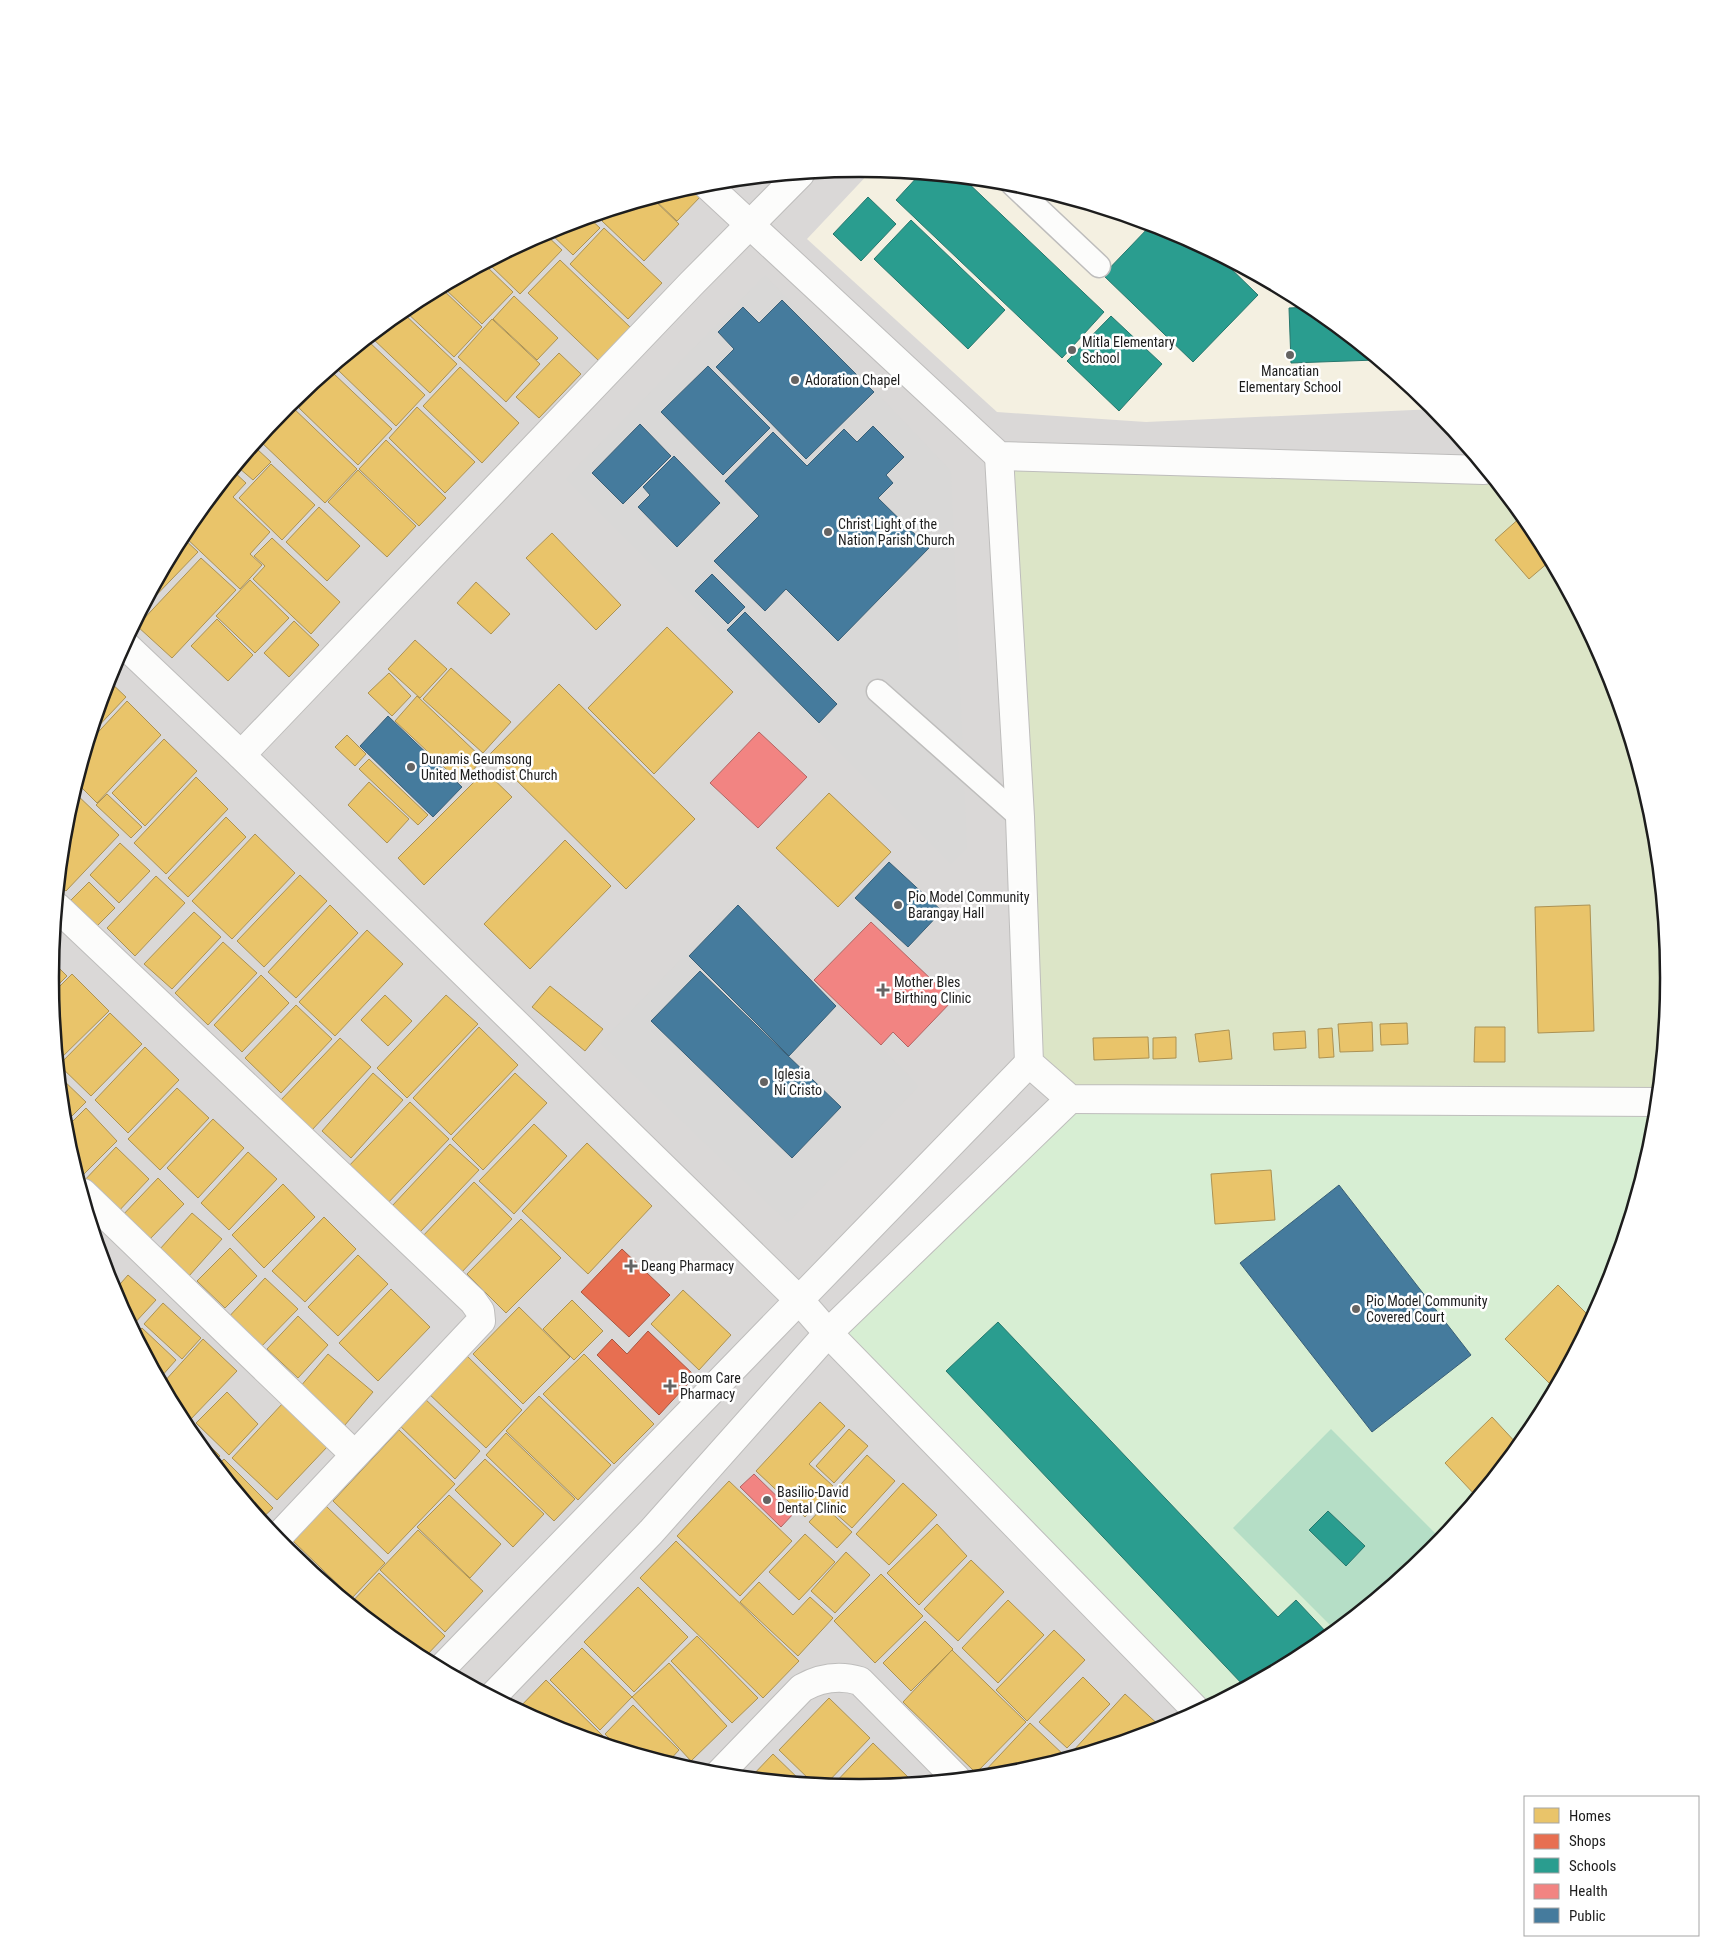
<svg xmlns="http://www.w3.org/2000/svg" width="1719" height="1956" font-family="'Roboto Condensed',sans-serif">
<style>
.residential{fill:#dad8d7}
.education{fill:#f4f0e1}
.religious{fill:#d9d8d7}
.grass{fill:#dce5c7}
.park{fill:#d7eed3}
.pitch{fill:#b5dec6;fill-rule:evenodd}
.homes{fill:#e9c46a;stroke:#ac9253}
.shops{fill:#e76f51;stroke:#aa5641}
.schools{fill:#2a9d8f;stroke:#26776d}
.health{fill:#f28482;stroke:#b26564}
.public{fill:#457b9d;stroke:#395f77}
.lines{fill:none;stroke-linecap:round;stroke-linejoin:round}
.lane-casing{stroke:#bebdbc;stroke-width:25}
.street-casing{stroke:#bebdbc;stroke-width:30}
.lane{stroke:#fcfcfb;stroke-width:22}
.street{stroke:#fcfcfb;stroke-width:28}
.poi-dot{fill:#656463;stroke:#fff;stroke-width:2}
.labels{text-anchor:middle;dominant-baseline:central;stroke-width:5;stroke-linejoin:round;paint-order:stroke}
.poi-label{font-size:14px;fill:#1d1d1d;stroke:#fff;text-anchor:start}
.rim{fill:none;stroke:#1d1d1d;stroke-width:2.5}
</style>
<rect width="100%" height="100%" fill="#ebe8e5"/>
<!-- residential -->
<circle class="residential" cx="859" cy="979" r="806"/>
<!-- education -->
<polygon class="education" points="872,170 1018,184 1170,230 1309,305 1435,409 1146,422 997,412 807,239"/>
<!-- religious -->
<g class="religious">
<polygon points="765,275 951,471 967,849 951,865 565,479"/>
<polygon points="738,900 919,1086 788,1223 600,1043"/>
</g>
<!-- grass -->
<polygon class="grass" points="999,456 1484,470 1533,529 1607,668 1653,820 1669,978 1657,1102 1070,1099 1029,1063"/>
<!-- park -->
<polygon class="park" points="1070,1099 1657,1102 1653,1136 1607,1288 1532,1428 1432,1551 1309,1651 1197,1711 828,1333"/>
<!-- pitch -->
<path class="pitch" d="M1331,1429L1440,1538L1412,1567L1335,1630L1233,1528ZM1328,1511L1364,1546L1346,1566L1309,1531Z"/>
<!-- homes -->
<g class="homes">
<polygon points="691,187 701,196 677,221 654,199"/>
<polygon points="653,199 679,224 644,261 602,221 612,211"/>
<polygon points="589,218 600,228 573,255 548,231"/>
<polygon points="604,228 662,283 628,319 570,264"/>
<polygon points="544,233 562,250 520,294 488,263"/>
<polygon points="560,260 630,327 599,361 528,293"/>
<polygon points="485,265 513,292 482,324 443,287"/>
<polygon points="441,288 482,327 454,357 404,310"/>
<polygon points="514,296 558,338 537,360 493,319"/>
<polygon points="402,312 457,364 430,393 371,337"/>
<polygon points="492,319 540,364 506,402 458,357"/>
<polygon points="367,340 425,395 396,426 338,370"/>
<polygon points="559,353 581,374 539,418 516,397"/>
<polygon points="460,367 519,423 482,463 423,406"/>
<polygon points="333,373 392,429 358,465 299,408"/>
<polygon points="290,405 357,469 325,503 259,440"/>
<polygon points="417,407 475,462 445,493 389,438"/>
<polygon points="386,440 446,498 419,526 359,469"/>
<polygon points="257,449 271,462 253,480 239,468"/>
<polygon points="271,464 315,505 282,540 239,498"/>
<polygon points="358,470 416,526 387,557 328,502"/>
<polygon points="233,471 246,483 233,497 270,532 250,554 262,565 240,589 183,535 187,528"/>
<polygon points="319,507 360,546 327,581 286,542"/>
<polygon points="1522,516 1533,529 1550,561 1529,579 1495,540"/>
<polygon points="552,533 621,605 596,630 526,558"/>
<polygon points="182,537 198,552 143,609"/>
<polygon points="272,538 340,602 311,634 253,579 265,566 254,556"/>
<polygon points="201,558 236,590 172,658 137,626"/>
<polygon points="250,580 289,618 255,653 216,616"/>
<polygon points="476,582 510,614 491,634 457,603"/>
<polygon points="217,619 253,655 228,681 191,646"/>
<polygon points="294,621 319,645 289,677 264,653"/>
<polygon points="667,627 733,692 654,774 588,708"/>
<polygon points="415,640 447,669 420,698 388,669"/>
<polygon points="451,668 511,722 483,753 423,699"/>
<polygon points="389,673 411,696 392,716 368,693"/>
<polygon points="108,680 126,697 92,733"/>
<polygon points="559,684 695,819 626,889 490,754"/>
<polygon points="417,696 483,759 461,783 395,721"/>
<polygon points="127,701 161,735 97,803 77,783 89,742"/>
<polygon points="347,735 366,754 355,766 335,747"/>
<polygon points="164,739 197,771 145,826 112,793"/>
<polygon points="369,759 428,815 418,825 359,769"/>
<polygon points="485,771 512,797 424,885 398,858"/>
<polygon points="196,777 228,809 166,874 134,843"/>
<polygon points="369,782 409,819 387,843 348,805"/>
<polygon points="74,792 119,835 66,891 59,885 66,820"/>
<polygon points="829,793 891,852 838,907 776,848"/>
<polygon points="107,794 142,827 131,838 96,805"/>
<polygon points="226,817 246,837 188,897 168,878"/>
<polygon points="255,834 295,873 232,939 192,901"/>
<polygon points="565,840 611,886 530,969 484,924"/>
<polygon points="120,843 150,871 119,903 90,875"/>
<polygon points="300,875 327,901 264,967 237,941"/>
<polygon points="156,876 185,903 135,956 107,928"/>
<polygon points="89,882 115,908 97,926 70,901"/>
<polygon points="330,905 358,933 296,998 268,972"/>
<polygon points="1590,905 1594,1031 1538,1033 1535,907"/>
<polygon points="194,912 221,937 172,989 144,964"/>
<polygon points="367,930 403,964 335,1036 299,1002"/>
<polygon points="223,942 257,973 208,1025 175,993"/>
<polygon points="52,961 67,976 51,992 50,978"/>
<polygon points="72,974 109,1011 58,1061 52,994"/>
<polygon points="261,975 289,1003 242,1052 214,1025"/>
<polygon points="550,986 603,1029 585,1051 532,1007"/>
<polygon points="385,995 412,1021 388,1046 361,1020"/>
<polygon points="446,995 478,1024 407,1098 377,1068"/>
<polygon points="296,1005 332,1039 281,1093 245,1058"/>
<polygon points="110,1013 142,1044 91,1096 59,1065"/>
<polygon points="1372,1022 1373,1051 1340,1052 1338,1024"/>
<polygon points="1407,1023 1408,1044 1381,1045 1380,1024"/>
<polygon points="479,1027 518,1065 451,1135 413,1098"/>
<polygon points="1475,1027 1505,1027 1505,1062 1474,1062"/>
<polygon points="1332,1028 1334,1057 1319,1058 1318,1029"/>
<polygon points="1229,1030 1232,1059 1199,1062 1195,1034"/>
<polygon points="1305,1031 1306,1048 1274,1050 1273,1033"/>
<polygon points="1148,1037 1149,1058 1094,1060 1093,1038"/>
<polygon points="1176,1037 1176,1058 1153,1059 1153,1038"/>
<polygon points="340,1038 371,1067 311,1131 280,1101"/>
<polygon points="145,1047 179,1080 128,1133 95,1100"/>
<polygon points="373,1073 403,1100 351,1158 322,1131"/>
<polygon points="515,1073 547,1103 483,1170 452,1139"/>
<polygon points="60,1077 86,1102 64,1124"/>
<polygon points="177,1088 209,1118 160,1170 128,1139"/>
<polygon points="410,1102 449,1139 385,1206 346,1169"/>
<polygon points="86,1108 117,1141 79,1179 65,1129"/>
<polygon points="213,1119 244,1148 198,1198 167,1168"/>
<polygon points="534,1124 567,1156 514,1214 479,1181"/>
<polygon points="587,1143 652,1206 588,1274 522,1211"/>
<polygon points="450,1144 479,1170 420,1232 392,1206"/>
<polygon points="116,1147 149,1179 115,1215 82,1183"/>
<polygon points="248,1152 277,1179 229,1230 201,1203"/>
<polygon points="1271,1170 1275,1220 1215,1224 1211,1174"/>
<polygon points="158,1178 184,1204 147,1242 120,1218"/>
<polygon points="474,1182 512,1219 460,1274 421,1238"/>
<polygon points="283,1184 315,1217 264,1268 232,1235"/>
<polygon points="192,1213 222,1239 189,1276 160,1249"/>
<polygon points="324,1217 356,1249 305,1302 272,1271"/>
<polygon points="521,1219 561,1258 506,1313 467,1274"/>
<polygon points="230,1248 257,1276 225,1308 197,1281"/>
<polygon points="358,1255 388,1284 338,1336 308,1307"/>
<polygon points="128,1275 156,1300 132,1326 114,1291"/>
<polygon points="265,1278 298,1309 257,1351 225,1321"/>
<polygon points="1558,1285 1591,1318 1554,1388 1505,1339"/>
<polygon points="391,1289 430,1327 378,1381 339,1343"/>
<polygon points="683,1290 731,1335 699,1370 651,1324"/>
<polygon points="572,1300 603,1331 574,1360 543,1329"/>
<polygon points="163,1303 201,1338 182,1359 144,1324"/>
<polygon points="519,1307 570,1357 523,1404 473,1354"/>
<polygon points="298,1316 328,1345 298,1378 267,1349"/>
<polygon points="142,1328 176,1360 160,1378 136,1334"/>
<polygon points="203,1339 237,1371 189,1421 176,1409 163,1383"/>
<polygon points="464,1353 522,1410 486,1448 427,1392"/>
<polygon points="328,1354 373,1392 339,1432 294,1394"/>
<polygon points="584,1354 654,1424 614,1464 543,1394"/>
<polygon points="227,1392 258,1424 229,1455 196,1423"/>
<polygon points="539,1396 611,1465 578,1500 506,1431"/>
<polygon points="423,1397 480,1451 455,1479 397,1423"/>
<polygon points="820,1402 845,1426 809,1464 833,1486 805,1517 756,1471"/>
<polygon points="283,1403 328,1446 277,1500 232,1458"/>
<polygon points="179,1415 192,1427 189,1431 186,1427"/>
<polygon points="1492,1417 1518,1445 1476,1496 1445,1463"/>
<polygon points="193,1429 220,1456 214,1462 190,1432"/>
<polygon points="849,1429 868,1446 834,1483 816,1466"/>
<polygon points="399,1430 455,1484 388,1554 333,1501"/>
<polygon points="506,1433 575,1499 554,1521 486,1455"/>
<polygon points="867,1455 895,1481 852,1528 824,1503"/>
<polygon points="224,1459 273,1508 261,1519 217,1466"/>
<polygon points="485,1459 544,1514 513,1547 455,1490"/>
<polygon points="729,1481 792,1541 740,1596 677,1536"/>
<polygon points="903,1483 937,1515 889,1565 856,1534"/>
<polygon points="449,1495 501,1544 470,1578 417,1527"/>
<polygon points="326,1506 385,1563 352,1598 293,1541"/>
<polygon points="824,1506 852,1532 837,1548 809,1522"/>
<polygon points="937,1524 967,1556 919,1605 887,1573"/>
<polygon points="418,1530 483,1591 445,1632 380,1570"/>
<polygon points="805,1534 835,1562 799,1600 769,1572"/>
<polygon points="676,1541 799,1661 763,1698 640,1578"/>
<polygon points="290,1546 340,1594 287,1550"/>
<polygon points="846,1552 870,1575 835,1613 811,1591"/>
<polygon points="971,1560 1004,1592 958,1641 924,1609"/>
<polygon points="379,1573 445,1636 424,1658 410,1651 351,1603"/>
<polygon points="881,1574 923,1616 875,1663 834,1621"/>
<polygon points="759,1582 793,1615 810,1597 833,1618 798,1656 740,1602"/>
<polygon points="638,1587 688,1637 634,1692 584,1642"/>
<polygon points="1008,1600 1044,1635 998,1683 962,1648"/>
<polygon points="925,1621 953,1649 911,1691 883,1663"/>
<polygon points="1054,1630 1085,1660 1027,1721 996,1690"/>
<polygon points="697,1636 758,1698 732,1723 671,1661"/>
<polygon points="582,1648 632,1697 600,1730 550,1680"/>
<polygon points="952,1650 1026,1722 976,1773 903,1702"/>
<polygon points="669,1663 727,1726 691,1761 632,1697"/>
<polygon points="1083,1677 1110,1704 1067,1748 1039,1722"/>
<polygon points="546,1680 603,1736 599,1741 549,1726 518,1709"/>
<polygon points="1125,1694 1162,1728 1076,1754 1073,1751"/>
<polygon points="829,1698 870,1738 826,1784 813,1783 779,1750"/>
<polygon points="633,1705 679,1750 668,1762 618,1747 605,1734"/>
<polygon points="1030,1723 1066,1757 1017,1772 987,1775 984,1772"/>
<polygon points="873,1743 908,1777 902,1783 859,1787 833,1785"/>
<polygon points="773,1754 802,1782 751,1777"/>
</g>
<!-- shops -->
<g class="shops">
<polygon points="622,1249 670,1295 629,1337 581,1292"/>
<polygon points="648,1331 695,1376 659,1415 597,1355 612,1339 627,1354"/>
</g>
<!-- schools -->
<g class="schools">
<polygon points="920,174 964,179 1104,312 1062,358 896,200"/>
<polygon points="868,197 896,224 861,261 833,234"/>
<polygon points="911,220 1005,310 968,349 874,259"/>
<polygon points="1151,225 1170,230 1218,256 1258,295 1193,362 1103,275"/>
<polygon points="1312,307 1376,360 1291,363 1289,308"/>
<polygon points="1111,316 1162,364 1119,411 1067,361"/>
<polygon points="998,1322 1278,1617 1296,1600 1329,1635 1309,1651 1244,1686 946,1371"/>
<polygon points="1328,1511 1365,1546 1346,1566 1309,1530"/>
</g>
<!-- health -->
<g class="health">
<polygon points="759,732 807,777 758,828 710,783"/>
<polygon points="871,922 953,1000 908,1047 893,1032 881,1045 814,980"/>
<polygon points="754,1474 794,1513 781,1527 740,1487"/>
</g>
<!-- public -->
<g class="public">
<polygon points="782,300 874,392 806,459 716,367 734,349 718,332 743,307 759,323"/>
<polygon points="708,366 770,428 723,475 661,412"/>
<polygon points="640,424 671,456 623,504 592,473"/>
<polygon points="873,426 904,457 886,475 893,483 878,498 929,548 838,641 786,589 765,611 714,561 759,516 725,481 773,432 807,466 844,429 857,442"/>
<polygon points="674,456 720,503 677,547 638,507 650,495 643,487"/>
<polygon points="712,574 745,607 728,624 695,591"/>
<polygon points="745,612 837,704 819,723 727,630"/>
<polygon points="388,716 462,787 433,817 360,746"/>
<polygon points="889,862 942,911 908,947 855,898"/>
<polygon points="738,905 836,1006 789,1056 689,956"/>
<polygon points="700,971 841,1107 792,1158 651,1021"/>
<polygon points="1339,1185 1471,1355 1372,1432 1240,1263"/>
</g>
<g class="lines">
<defs>
<g id="lane">
<polyline points="1011,183 1099,266"/>
<polyline points="878,691 1020,817"/>
</g>
<g id="street">
<polyline points="706,184 999,456 1484,470"/>
<polyline points="999,456 1020,817 1029,1063 1070,1099 1657,1102"/>
<polyline points="124,644 241,755 800,1301 828,1333 1197,1711"/>
<polyline points="241,755 691,284 800,174"/>
<polyline points="57,907 473,1301 480,1311 481,1321 277,1538"/>
<polyline points="83,1193 354,1454"/>
<polyline points="442,1668 1029,1063"/>
<polyline points="493,1696 651,1532 828,1333 1070,1099"/>
<path d="M719,1774L802,1688C820,1678 840,1675 860,1681L956,1778"/>
</g>
</defs>
<!-- lane casing -->
<use href="#lane" class="lane-casing"/>
<!-- street casing -->
<use href="#street" class="street-casing"/>
<!-- lane -->
<use href="#lane" class="lane"/>
<!-- street -->
<use href="#street" class="street"/>
</g>
<!-- markers -->
<g class="poi-dot">
<circle cx="1072" cy="350" r="5"/>
<circle cx="1290" cy="355" r="5"/>
<circle cx="795" cy="380" r="5"/>
<circle cx="828" cy="532" r="5"/>
<circle cx="411" cy="767" r="5"/>
<circle cx="898" cy="905" r="5"/>
<path d="M880.5 982.5h5v5h5v5h-5v5h-5v-5h-5v-5h5z"/>
<circle cx="764" cy="1082" r="5"/>
<path d="M628.5 1258.5h5v5h5v5h-5v5h-5v-5h-5v-5h5z"/>
<circle cx="1356" cy="1309" r="5"/>
<path d="M667.5 1378.5h5v5h5v5h-5v5h-5v-5h-5v-5h5z"/>
<circle cx="767" cy="1500" r="5"/>
</g>
<g class="labels">
<!-- poi labels -->
<g class="poi-label">
<text x="1082" y="342">Mitla Elementary<tspan x="1082" dy="16">School</tspan></text>
<text x="1290" y="371" text-anchor="middle">Mancatian<tspan x="1290" dy="16">Elementary School</tspan></text>
<text x="805" y="380">Adoration Chapel</text>
<text x="838" y="524">Christ Light of the<tspan x="838" dy="16">Nation Parish Church</tspan></text>
<text x="421" y="759">Dunamis Geumsong<tspan x="421" dy="16">United Methodist Church</tspan></text>
<text x="908" y="897">Pio Model Community<tspan x="908" dy="16">Barangay Hall</tspan></text>
<text x="894" y="982">Mother Bles<tspan x="894" dy="16">Birthing Clinic</tspan></text>
<text x="774" y="1074">Iglesia<tspan x="774" dy="16">Ni Cristo</tspan></text>
<text x="641" y="1266">Deang Pharmacy</text>
<text x="1366" y="1301">Pio Model Community<tspan x="1366" dy="16">Covered Court</tspan></text>
<text x="680" y="1378">Boom Care<tspan x="680" dy="16">Pharmacy</tspan></text>
<text x="777" y="1492">Basilio-David<tspan x="777" dy="16">Dental Clinic</tspan></text>
</g>
</g>
<!-- crop -->
<path d="M0 0H1719V1956H0ZM859 177H860A800 800 0 0 1 1660 977V979A800 800 0 0 1 860 1779H859A800 800 0 0 1 59 979V977A800 800 0 0 1 859 177Z" fill="#fff" fill-rule="evenodd"/>
<path class="rim" d="M859 177H860A800 800 0 0 1 1660 977V979A800 800 0 0 1 860 1779H859A800 800 0 0 1 59 979V977A800 800 0 0 1 859 177Z"/>
<!-- legend -->
<rect x="1524" y="1796" width="175" height="140" fill="#ffffff" stroke="#a5a5a5"/>
<rect x="1534" y="1808" width="25" height="15" fill="#e9c46a" stroke="#a5a5a5"/>
<text x="1569" y="1821" font-size="15" fill="#1d1d1d">Homes</text>
<rect x="1534" y="1834" width="25" height="15" fill="#e76f51" stroke="#a5a5a5"/>
<text x="1569" y="1846" font-size="15" fill="#1d1d1d">Shops</text>
<rect x="1534" y="1858" width="25" height="15" fill="#2a9d8f" stroke="#a5a5a5"/>
<text x="1569" y="1871" font-size="15" fill="#1d1d1d">Schools</text>
<rect x="1534" y="1884" width="25" height="15" fill="#f28482" stroke="#a5a5a5"/>
<text x="1569" y="1896" font-size="15" fill="#1d1d1d">Health</text>
<rect x="1534" y="1908" width="25" height="15" fill="#457b9d" stroke="#a5a5a5"/>
<text x="1569" y="1921" font-size="15" fill="#1d1d1d">Public</text>
</svg>
